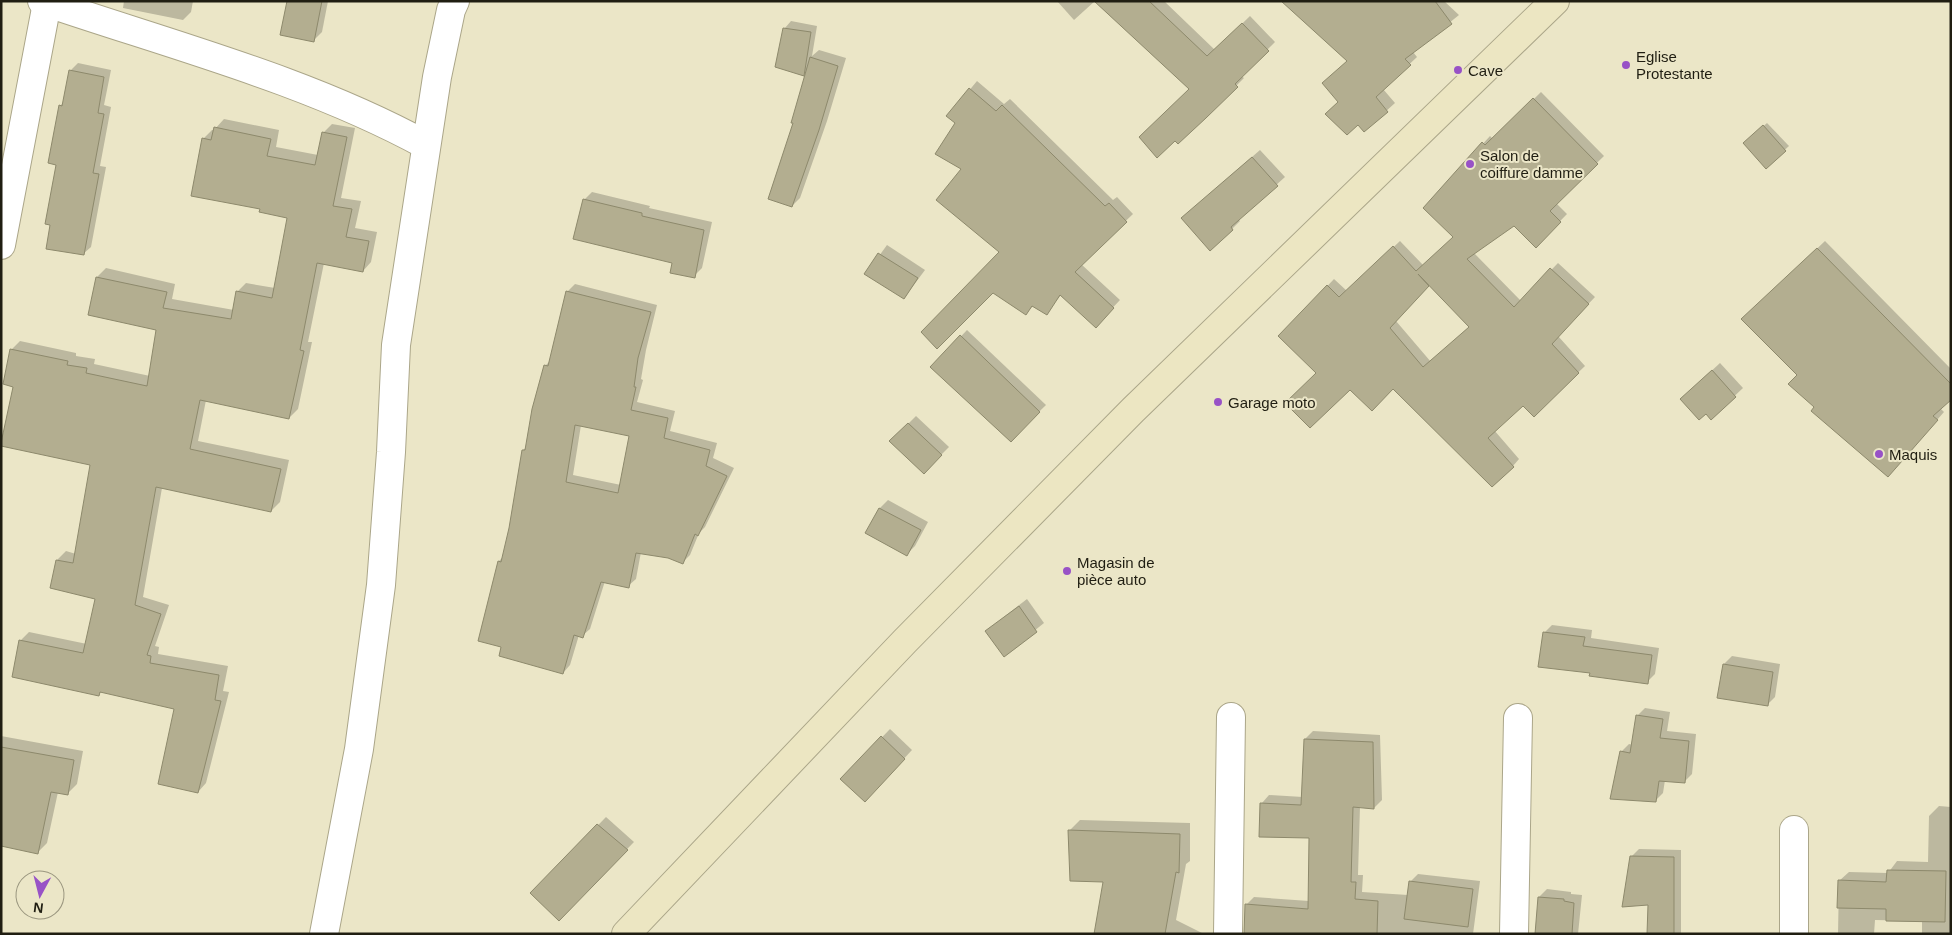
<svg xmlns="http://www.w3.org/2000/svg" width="1952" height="935" font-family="Arial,sans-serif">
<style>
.shadow{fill:#0003;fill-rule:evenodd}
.building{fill:#b3ae90;stroke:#8d896c;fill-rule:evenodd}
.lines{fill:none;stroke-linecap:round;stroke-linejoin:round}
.street-casing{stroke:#aba689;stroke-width:30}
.secondary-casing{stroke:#aba689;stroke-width:30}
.street{stroke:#fff;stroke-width:28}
.secondary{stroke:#ece6c2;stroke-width:28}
.poi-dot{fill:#9852c6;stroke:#ebe6c7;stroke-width:2}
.labels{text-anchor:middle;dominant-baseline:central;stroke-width:4;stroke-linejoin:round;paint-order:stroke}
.poi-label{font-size:15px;fill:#201e12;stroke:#ebe6c7;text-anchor:start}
</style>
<rect width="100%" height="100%" fill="#ebe6c7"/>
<!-- shadow -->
<g class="shadow">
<polygon points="124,1 193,1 191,12 183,20 123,8"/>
<polygon points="288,1 328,1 322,32 314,40"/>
<polygon points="1057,1 1095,1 1074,20"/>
<polygon points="1096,1 1164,1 1215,50 1250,16 1275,42 1241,76 1244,78 1205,117 1190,89"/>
<polygon points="1290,1 1444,1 1459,15 1413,52 1417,57 1383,89 1395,103 1364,131 1340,102 1349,61"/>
<polygon points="791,21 817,26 812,56 819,50 846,58 827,121 800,198 792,206 795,122 807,71 803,74 785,28"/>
<polygon points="78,63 111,70 104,105 111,107 100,166 106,167 91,247 83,254 52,224 60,106 64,102 70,71"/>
<polygon points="977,81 1004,104 1010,99 1113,200 1117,197 1133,214 1081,264 1120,300 1102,319 1061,295 1046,313 1034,305 1026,313 1001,252 963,169 956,122 948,116"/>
<path d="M1541,92L1604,156L1556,203L1567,214L1536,246L1514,225L1474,253L1521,301L1558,263L1595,297L1558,336L1585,366L1534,415L1523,404L1494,430L1519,459L1513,466L1393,387L1350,388L1317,373L1280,336L1334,279L1347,291L1400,241L1423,265L1454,237L1424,208L1490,136L1493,139ZM1430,284L1470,326L1431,362L1396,321Z"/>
<polygon points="224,119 279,130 276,147 318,155 323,133 332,124 355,128 341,198 361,201 355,228 377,232 371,262 363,271 324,263 308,342 312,342 298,409 289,418 206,400 198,441 289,460 280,502 271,511 162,488 143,597 169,605 155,646 159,647 158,654 228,666 223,691 229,692 206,783 198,792 176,708 102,691 99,694 20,641 29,632 87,644 97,598 57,560 66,551 76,554 91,464 15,386 11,350 20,341 76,353 76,356 95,359 94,364 150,376 157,329 97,277 106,268 175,284 172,299 234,310 237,292 246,283 275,288 288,217 261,208 203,139 212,130 214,130"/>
<polygon points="1767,123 1789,146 1766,167 1748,140"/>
<polygon points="1260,150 1285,177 1238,219 1240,221 1232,229 1182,218"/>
<polygon points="592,192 650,206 649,208 712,222 702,268 694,276 584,200"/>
<polygon points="1825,241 1951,369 1951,398 1940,408 1944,412 1895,468 1815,407 1799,375 1743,319"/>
<polygon points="887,245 925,270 904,298 866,274"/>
<path d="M575,284L657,305L646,350L641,379L643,380L637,402L675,411L670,431L717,443L713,458L734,468L705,527L699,533L690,555L682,563L668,557L641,552L636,579L628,586L605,581L590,629L582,636L579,635L570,665L563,673L503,646L499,561L503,557L511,528L523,450L527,447L545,366L551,360L567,292ZM581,425L631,435L621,485L573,475Z"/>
<polygon points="967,330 1046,405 1010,440 932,367"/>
<polygon points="1720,363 1743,388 1711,418 1690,391"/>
<polygon points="916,416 949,447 924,472 891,441"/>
<polygon points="888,500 928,522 915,546 907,554 867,533 880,508"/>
<polygon points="1027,599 1044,623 1004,655 986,631"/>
<polygon points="1552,625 1592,630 1591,638 1659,648 1655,674 1647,682 1591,672 1544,633"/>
<polygon points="1732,656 1780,664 1775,697 1767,705 1724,664"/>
<polygon points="1645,708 1670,712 1667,731 1696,734 1692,774 1684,782 1665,780 1663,793 1655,801 1621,752 1629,744 1633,745 1637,716"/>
<polygon points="890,729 912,750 872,793 842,779"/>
<polygon points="1313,731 1380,735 1382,800 1374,808 1360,806 1358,875 1363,875 1362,892 1408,895 1410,882 1418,874 1480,881 1473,934 1244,934 1246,905 1254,897 1309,901 1310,837 1262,803 1269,795 1303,797 1305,739"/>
<polygon points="1,736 83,751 77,784 68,793 58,792 47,843 37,853 1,845"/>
<polygon points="1939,806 1951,807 1951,934 1922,934 1922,921 1875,920 1874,934 1838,934 1839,881 1849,872 1888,873 1897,861 1928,862 1929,816"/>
<polygon points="606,817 634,842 559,919 532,893"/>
<polygon points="1080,820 1190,823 1190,861 1186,864 1176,920 1204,934 1095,934 1105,880 1069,831"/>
<polygon points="1639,849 1681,850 1681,934 1649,934 1649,904 1631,857"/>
<polygon points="1547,889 1571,892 1571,894 1582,895 1578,934 1536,934 1539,897"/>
</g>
<!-- building -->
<g class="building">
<polygon points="287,1 322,1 314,42 280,35"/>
<polygon points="1094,1 1149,1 1207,56 1242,23 1269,51 1235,84 1238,87 1206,118 1178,144 1175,141 1157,158 1139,137 1189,89"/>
<polygon points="1281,1 1435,1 1452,24 1405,59 1411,65 1376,97 1388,112 1364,132 1358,125 1347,135 1325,114 1338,102 1322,83 1347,61"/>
<polygon points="783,28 811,32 804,76 775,67"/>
<polygon points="810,57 838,66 819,130 792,207 768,199 793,123 791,123"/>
<polygon points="69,70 104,77 98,113 104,114 93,173 99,174 84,255 46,249 50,225 45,224 56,165 48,163 59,105 62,106"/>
<polygon points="969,88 996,111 1002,105 1105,206 1109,203 1127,222 1075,272 1114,308 1096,328 1060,295 1047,315 1032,306 1026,315 993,293 937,349 921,332 999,252 936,200 961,169 935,154 955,123 946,116"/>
<path d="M1533,98L1598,164L1550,211L1561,222L1536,248L1514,226L1467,259L1514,307L1550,268L1589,304L1552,344L1579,373L1534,417L1523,406L1488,438L1514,467L1492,487L1393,389L1372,411L1350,390L1310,428L1285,403L1316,373L1278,336L1327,285L1339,297L1393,246L1416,271L1453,237L1423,208L1482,142L1485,145ZM1418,274L1469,327L1423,367L1390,328L1429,286Z"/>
<polygon points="1763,125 1786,151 1766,169 1743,143"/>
<polygon points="214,127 271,139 267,156 315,165 322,132 347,137 333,206 352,209 346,237 369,241 363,272 317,263 300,350 304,351 289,419 200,400 190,449 281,469 271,512 156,487 135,605 161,614 147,655 151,656 150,663 219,675 215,700 221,701 198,793 158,784 174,709 100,692 99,696 12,677 19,640 83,653 95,599 50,588 56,560 73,563 90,465 1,446 1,443 13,387 3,384 10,349 68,361 67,365 87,368 86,373 147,386 156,330 88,315 96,277 167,292 163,308 231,319 236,291 272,298 287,218 259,212 260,209 191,196 202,138 211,140"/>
<polygon points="1252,157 1278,186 1231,227 1233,230 1210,251 1181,218"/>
<polygon points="583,199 642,213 642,216 704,230 695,278 670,273 672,263 573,239"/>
<polygon points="1817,248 1951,384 1951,400 1933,416 1938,420 1888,477 1811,411 1814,407 1788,384 1797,375 1741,319"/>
<polygon points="878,253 918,278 904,299 864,274"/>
<path d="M566,291L651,312L638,358L634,387H636L631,410L668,418L664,438L710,450L706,466L727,476L698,536L695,534L683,564L668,558L636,553L629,588L601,582L583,638L574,635L563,674L499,656L501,647L478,641L498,561L501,562L509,528L522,450H525L532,409L544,365L548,366ZM575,425L629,436L618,493L566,482Z"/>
<polygon points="960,335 1040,412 1011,442 930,367"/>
<polygon points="1712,370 1736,397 1711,420 1706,414 1699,420 1680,399"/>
<polygon points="908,423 942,455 924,474 889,441"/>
<polygon points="879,508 921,530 907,556 865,533"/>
<polygon points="1019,606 1037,632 1004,657 985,631"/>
<polygon points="1543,632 1585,637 1583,646 1652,655 1648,684 1589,676 1590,673 1538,667"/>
<polygon points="1723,664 1773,672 1768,706 1717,698"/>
<polygon points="1636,715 1663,719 1660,738 1689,741 1685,783 1659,781 1656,802 1610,799 1620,751 1630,753"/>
<polygon points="881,736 905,759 865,802 840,779"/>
<polygon points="1304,739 1373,742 1374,809 1353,807 1351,882 1356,882 1355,899 1378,901 1377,934 1244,934 1245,904 1308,909 1309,838 1259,837 1260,803 1301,805"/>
<polygon points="1,747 74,760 68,795 51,792 38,854 1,846"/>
<polygon points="597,824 628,850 559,921 530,893"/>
<polygon points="1068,830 1180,834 1179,873 1176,872 1165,934 1094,934 1103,882 1070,881"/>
<polygon points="1630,856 1674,857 1674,934 1647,934 1648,905 1622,907"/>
<polygon points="1887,870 1946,871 1945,922 1886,921 1886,909 1837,908 1838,880 1886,882"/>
<polygon points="1409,881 1473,889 1468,927 1404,919"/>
<polygon points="1538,897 1564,899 1564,901 1574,903 1572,934 1535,934"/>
</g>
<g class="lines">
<defs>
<g id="street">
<path d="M42,1C171,45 307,80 426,145"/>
<polyline points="1,245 47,3"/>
<polyline points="1794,830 1794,934"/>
<polyline points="324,934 359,749 381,585 391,452 396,345 437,77 451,10 455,1"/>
<polyline points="1228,934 1231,717"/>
<polyline points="1514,934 1518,718"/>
</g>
<polyline id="secondary" points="626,934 905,641 1133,410 1555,1"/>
</defs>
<!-- street casing -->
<use href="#street" class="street-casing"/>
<!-- secondary casing -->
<use href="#secondary" class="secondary-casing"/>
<!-- street -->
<use href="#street" class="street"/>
<!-- secondary -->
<use href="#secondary" class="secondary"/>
</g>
<!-- markers -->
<g class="poi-dot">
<circle cx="1626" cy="65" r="5"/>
<circle cx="1458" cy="70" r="5"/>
<circle cx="1470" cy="164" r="5"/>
<circle cx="1218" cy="402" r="5"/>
<circle cx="1879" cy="454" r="5"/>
<circle cx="1067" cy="571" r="5"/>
</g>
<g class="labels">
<!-- poi labels -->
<g class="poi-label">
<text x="1636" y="56">Eglise<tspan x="1636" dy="17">Protestante</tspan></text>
<text x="1468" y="70">Cave</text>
<text x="1480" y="155">Salon de<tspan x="1480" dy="17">coiffure damme</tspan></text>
<text x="1228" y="402">Garage moto</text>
<text x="1889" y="454">Maquis</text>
<text x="1077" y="562">Magasin de<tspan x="1077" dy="17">pièce auto</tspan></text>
</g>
</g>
<!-- border -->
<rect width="1952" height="935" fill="none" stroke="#201e12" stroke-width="5"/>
<!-- north arrow -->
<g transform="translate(40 895) rotate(187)"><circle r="24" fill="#ebe6c7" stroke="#9a967f"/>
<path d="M0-4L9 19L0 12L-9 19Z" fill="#9852c6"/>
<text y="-8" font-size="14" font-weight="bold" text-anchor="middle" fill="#201e12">N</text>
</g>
</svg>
